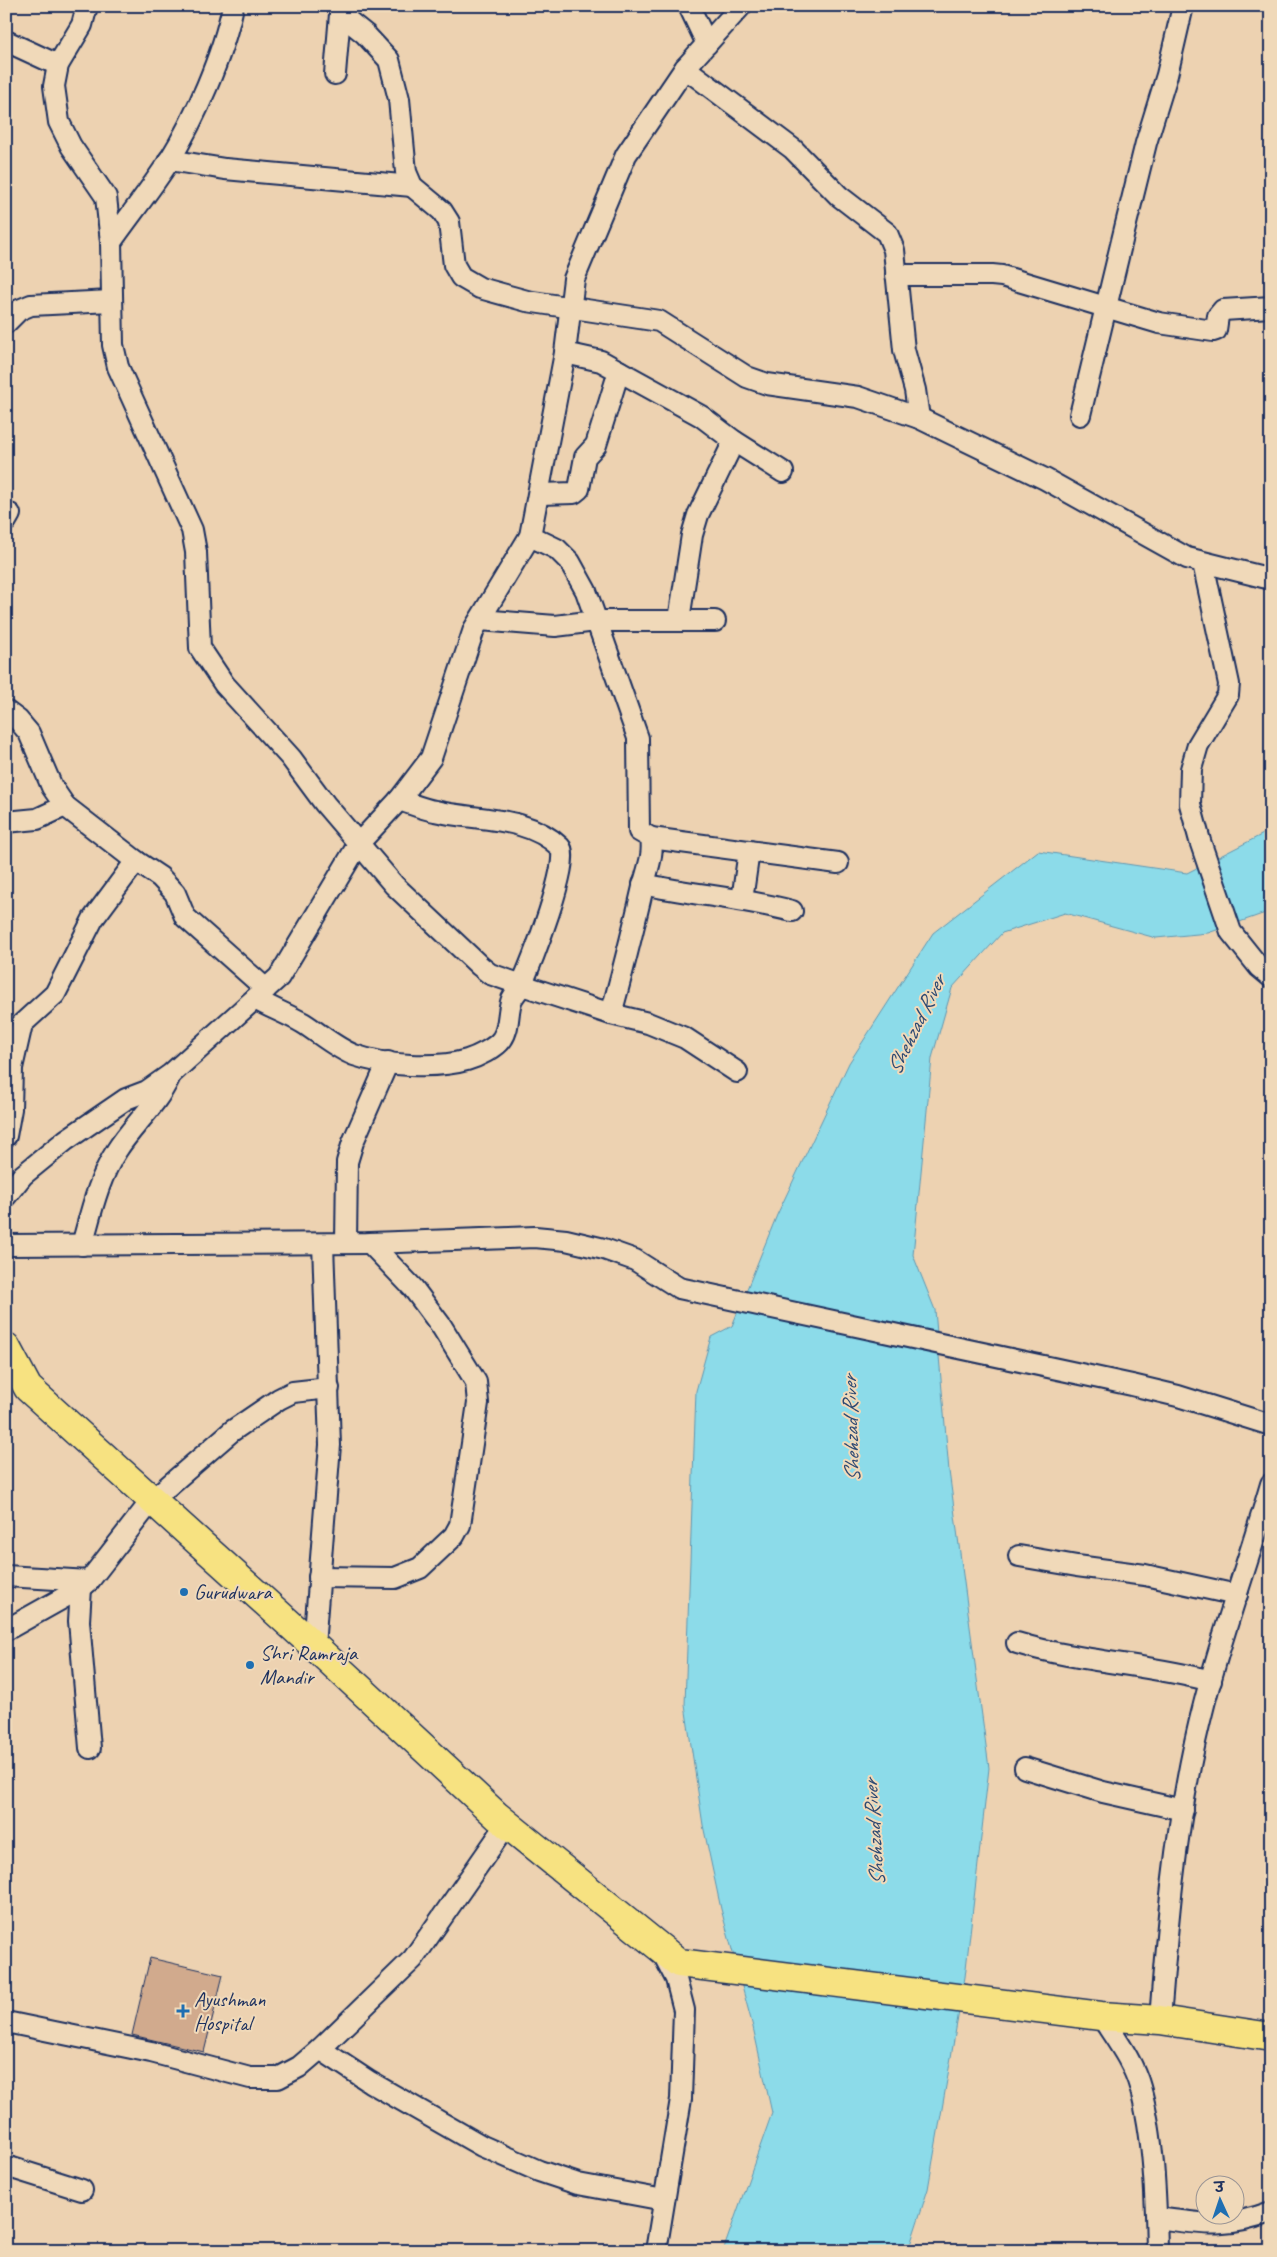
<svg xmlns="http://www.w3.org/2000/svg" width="1277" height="2257" font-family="Caveat,'Playpen Sans Deva',sans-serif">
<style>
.water{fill:#8cdbe9;stroke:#5f96b1}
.building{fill:#d1aa8d;stroke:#1b2f5e}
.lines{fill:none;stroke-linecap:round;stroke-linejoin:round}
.minor-casing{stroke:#1b2f5e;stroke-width:24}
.primary-casing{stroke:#1b2f5e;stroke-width:31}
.minor{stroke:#f0d9b9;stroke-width:20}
.primary{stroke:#f7e281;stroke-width:28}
.poi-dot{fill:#1f6fb2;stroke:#f0d9b9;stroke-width:2}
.labels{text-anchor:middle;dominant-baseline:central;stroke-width:4;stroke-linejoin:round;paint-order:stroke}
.poi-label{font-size:21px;fill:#1b2f5e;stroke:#f0d9b9;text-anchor:start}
.water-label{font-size:22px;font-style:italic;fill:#2c4973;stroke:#f0d9b9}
</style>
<rect width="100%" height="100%" fill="#edd2b1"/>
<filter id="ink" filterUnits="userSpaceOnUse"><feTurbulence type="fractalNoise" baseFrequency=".02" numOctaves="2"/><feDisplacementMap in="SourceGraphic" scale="10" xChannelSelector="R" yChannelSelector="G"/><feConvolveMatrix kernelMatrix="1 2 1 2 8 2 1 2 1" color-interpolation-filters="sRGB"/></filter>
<g filter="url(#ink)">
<!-- water -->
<polygon class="water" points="1271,830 1271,911 1208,933 1156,938 1065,913 1002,933 952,988 932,1058 913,1255 935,1310 949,1471 989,1768 965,1977 928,2189 908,2251 723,2251 772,2113 753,2027 721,1909 703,1825 685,1705 696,1391 711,1337 732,1326 777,1215 849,1063 933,933 1038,851 1187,873"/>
<!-- building -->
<polygon class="building" points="150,1958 223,1975 204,2052 132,2035"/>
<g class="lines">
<defs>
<g id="minor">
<polyline points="87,6 82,25 58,65 54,86 59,122 71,146 106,197 111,242 113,345 118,367 192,530 196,552 200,648 224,684 291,758 325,804 394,885 480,966 490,974 522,985 611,1014 648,1023 685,1038 737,1072"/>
<polyline points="689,6 707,44"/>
<polyline points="340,14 365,34 389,60 399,99 406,172 412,186 442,211 449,222 454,265 461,277 480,288 527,301 659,321 747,377 767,384 858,397 919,418 1045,479 1187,558 1271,579"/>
<polyline points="6,41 58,65"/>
<polyline points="685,68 793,149 839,196 887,233 894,250 904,350 915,390 919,418"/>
<polyline points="335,74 340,14 348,7"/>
<polyline points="169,160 225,169 412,186"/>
<path d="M111,242C130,215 151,189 169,161C195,119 223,55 233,6"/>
<polyline points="896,275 992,275 1002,276 1159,323 1213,331 1216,330 1218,316 1223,310 1271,307"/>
<polyline points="6,323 19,310 31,305 111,301"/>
<polyline points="565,353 601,361 619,371 701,416 734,441 783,472"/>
<polyline points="1080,415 1126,224 1146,143 1167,75 1183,6"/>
<polyline points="540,494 574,493 579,489 585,457 596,445 619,371"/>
<polyline points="6,521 10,514"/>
<path d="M530,536L557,549L570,562L586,591L638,738L639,831L651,838C654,856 647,870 643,887C633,930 623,971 611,1014"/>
<polyline points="1203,563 1229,684 1228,695 1198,745 1191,769 1190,804 1200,841 1231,932 1259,967 1271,977"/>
<polyline points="480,620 555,626 596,621 715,621"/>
<polyline points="679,620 692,535 698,515 734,441"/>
<polyline points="6,711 18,720 29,733 52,787 65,806 136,861 160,877 175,893 185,917 266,989"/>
<polyline points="6,822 37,819 65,806"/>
<polyline points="651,838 838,863"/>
<path d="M643,884C693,895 743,898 792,911"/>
<polyline points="742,900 749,851"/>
<path d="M255,999C271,1008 287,1014 303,1023C319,1033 336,1048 354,1055C385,1066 436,1069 467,1060C477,1057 496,1048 502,1039C510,1028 507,1011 512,999C515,993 520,989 522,983C531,965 572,859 560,847C527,815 476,821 435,811C422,809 410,803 399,800"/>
<polyline points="6,1136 11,1109 12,1068 22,1024 55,994 93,919 136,861"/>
<polyline points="6,1196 23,1175 66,1140 126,1099 147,1091 171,1074 279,977 359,843 399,800 431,758 474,629 530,536 565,353 574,279 626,155 685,68 741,6"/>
<polyline points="346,1243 347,1162 353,1142 388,1062"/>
<polyline points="6,1245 370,1243 535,1237 566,1240 604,1249 635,1260 679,1288 1132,1385 1178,1396 1271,1425"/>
<path d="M82,1245C91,1213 98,1179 117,1150C133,1125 156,1106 169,1078"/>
<polyline points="1019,1556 1077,1566 1145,1575 1237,1595"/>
<polyline points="6,1576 89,1581"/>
<polyline points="319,1577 395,1578 420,1568 454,1536 460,1525 478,1403 476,1382 442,1327 413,1288 370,1243"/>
<polyline points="81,1588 79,1621 90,1748"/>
<polyline points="6,1630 81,1588 89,1581 152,1500 232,1431 279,1399 293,1392 329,1388"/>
<path d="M1017,1643C1080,1662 1147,1664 1211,1681"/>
<polyline points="314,1646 330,1445 323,1244"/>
<polyline points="1025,1768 1103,1792 1183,1810"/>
<path d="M1101,2016C1115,2038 1133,2061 1140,2087C1154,2136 1156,2199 1157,2251"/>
<path d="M1160,2020C1167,1927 1175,1834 1195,1742C1214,1655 1246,1570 1271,1484"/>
<polyline points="6,2022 151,2052 250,2078 278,2078 299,2067 320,2049 413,1959 507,1824"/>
<polyline points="320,2049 370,2082 482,2146 539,2171 578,2184 664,2200"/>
<polyline points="6,2166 82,2190"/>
<path d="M1157,2218C1202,2224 1226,2229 1271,2212"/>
<polyline points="656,2251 681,2099 684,2010 676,1979 662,1952"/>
</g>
<polyline id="primary" points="6,1347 28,1388 314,1646 497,1816 679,1963 1101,2016 1160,2020 1271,2037"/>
</defs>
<!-- minor casing -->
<use href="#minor" class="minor-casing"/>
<!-- primary casing -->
<use href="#primary" class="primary-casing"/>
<!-- minor -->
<use href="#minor" class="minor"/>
<!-- primary -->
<use href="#primary" class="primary"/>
</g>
</g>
<!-- markers -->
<g class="poi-dot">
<circle cx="184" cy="1592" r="5"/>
<circle cx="250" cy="1665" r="5"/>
<path d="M180.5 2003.5h5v5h5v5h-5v5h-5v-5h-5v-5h5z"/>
</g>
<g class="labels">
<!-- poi labels -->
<g class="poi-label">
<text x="194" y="1592">Gurudwara</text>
<text x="260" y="1653">Shri Ramraja<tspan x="260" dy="24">Mandir</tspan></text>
<text x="194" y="1999">Ayushman<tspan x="194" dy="24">Hospital</tspan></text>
</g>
<!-- water labels -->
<g class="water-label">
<text transform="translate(916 1025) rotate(-64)">Shehzad River</text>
<text transform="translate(851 1429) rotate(-92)">Shehzad River</text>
<text transform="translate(874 1833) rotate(-94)">Shehzad River</text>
</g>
</g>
<!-- margin -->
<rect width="1277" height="2257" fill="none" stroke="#f0d9b9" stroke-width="25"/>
<rect x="12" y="12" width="1252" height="2232" fill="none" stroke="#1b2f5e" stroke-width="2" filter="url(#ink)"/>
<!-- north arrow -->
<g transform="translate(1220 2200) rotate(357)"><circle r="24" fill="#f0d9b9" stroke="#9b9595"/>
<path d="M0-4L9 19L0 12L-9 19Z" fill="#1f6fb2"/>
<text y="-8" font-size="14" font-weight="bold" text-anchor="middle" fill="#1b2f5e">उ</text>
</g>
</svg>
